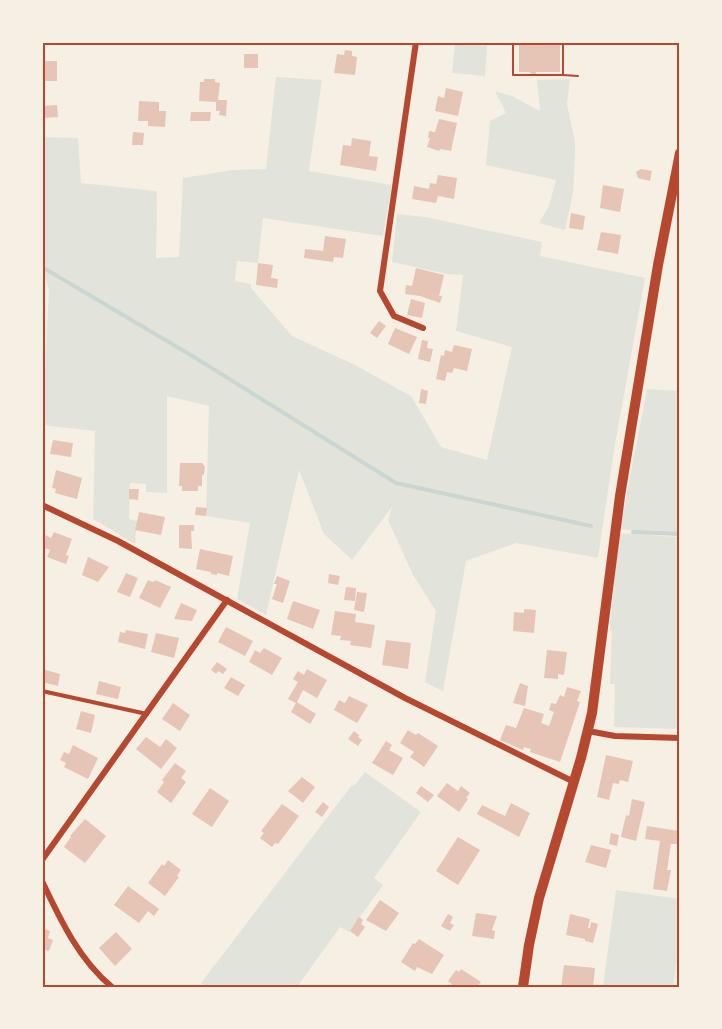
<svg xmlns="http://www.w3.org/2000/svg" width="722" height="1029" font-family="'Nunito Sans',sans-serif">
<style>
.green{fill:#e2e4dc}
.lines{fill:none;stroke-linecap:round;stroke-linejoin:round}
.stream{stroke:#c9d6d2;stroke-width:4}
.building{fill:#e6c5b7}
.path{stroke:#b5482f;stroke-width:2}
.service{stroke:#b5482f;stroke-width:4}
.minor{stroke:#b5482f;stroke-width:6}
.tertiary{stroke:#b5482f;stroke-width:10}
.neatline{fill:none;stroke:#b5482f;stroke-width:2}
</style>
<rect width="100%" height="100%" fill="#f6efe4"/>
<!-- green -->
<g class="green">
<polygon points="455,43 487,46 485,76 452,73"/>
<polygon points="276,77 322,80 309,171 392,185 383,236 263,218 258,263 237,261 235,281 251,284 251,288 292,336 353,364 411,396 441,447 487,460 512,347 456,331 463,275 447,274 392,262 397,214 425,217 542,242 540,256 645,278 614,450 598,558 516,543 466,561 443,691 425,682 436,611 413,575 388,520 392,507 352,560 324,534 299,470 266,615 237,599 250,523 206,516 209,406 167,396 167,493 146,492 146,484 130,483 129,519 137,521 135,544 93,519 95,431 42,425 49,290 46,280 42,277 42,137 78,138 81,183 157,191 156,258 179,257 183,178 233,170 266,169"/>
<polygon points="570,79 567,104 575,142 575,155 573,193 565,230 539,223 549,206 556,180 486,165 490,121 506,113 495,91 512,96 540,111 537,80"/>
<polygon points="647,389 680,391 680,535 620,529"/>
<polygon points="619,533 680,537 680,729 614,727 615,684 610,684 612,631 610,631 610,624"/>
<polygon points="365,772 421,812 374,878 383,885 349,932 340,927 297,987 207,987 201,983 352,785 354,786"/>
<polygon points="616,890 680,899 680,938 673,987 603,987"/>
</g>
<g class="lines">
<!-- stream -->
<g class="stream">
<polyline points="42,267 194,357 396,483 591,526"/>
<polyline points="633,532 680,534"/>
</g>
</g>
<!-- building -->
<g class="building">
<polygon points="519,42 560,42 560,72 536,72 536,74 531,74 530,72 519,72"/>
<polygon points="345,50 352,51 352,56 357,57 355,75 334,73 337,54 344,55"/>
<rect x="244" y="54" width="14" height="14"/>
<rect x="42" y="61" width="15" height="20"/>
<polygon points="204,79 215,79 215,82 220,83 218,100 227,100 226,116 219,115 220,111 216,111 216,102 199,101 200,82 204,82"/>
<polygon points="446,88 463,92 458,116 435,111 438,96 444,98"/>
<polygon points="139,101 159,102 159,111 166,111 165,127 148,126 148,121 138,121"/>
<polygon points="57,105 58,117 42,118 42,106"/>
<polygon points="191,112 211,112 210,121 190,121"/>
<polygon points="439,119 457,123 451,151 440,149 439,151 427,147 430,138 428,138 429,131 435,132"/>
<polygon points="133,132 144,133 143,145 132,145"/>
<polygon points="352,138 371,141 369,156 378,157 376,171 340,165 343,145 351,146"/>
<polygon points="641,169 652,171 650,181 638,178 636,172"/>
<polygon points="438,175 457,178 454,199 438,196 436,203 412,199 414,186 429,189 430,183 436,184"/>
<polygon points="603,185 624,189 620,212 600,208"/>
<polygon points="571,213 585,216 583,230 569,228"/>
<polygon points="601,232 621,235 618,254 597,250"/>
<polygon points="325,236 346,239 343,258 334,257 333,262 304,258 305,249 323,251"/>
<polygon points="258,263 273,265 271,278 278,279 277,288 256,285"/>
<polygon points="416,268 444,275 439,296 442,296 440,303 420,296 405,294 406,285 412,286"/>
<polygon points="411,299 425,303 422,318 407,315"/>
<polygon points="379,321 386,326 377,338 370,333"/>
<polygon points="395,328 417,337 409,354 388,344"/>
<polygon points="422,340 428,341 427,348 433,349 430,362 418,359"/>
<polygon points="454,345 472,349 467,371 454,368 452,373 447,372 445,381 436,379 441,355 444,356 445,350 452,352"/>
<polygon points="421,389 428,391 426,404 419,403"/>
<polygon points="53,440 73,443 71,457 50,454"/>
<polygon points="180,463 202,463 205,467 204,474 202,476 202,486 198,486 198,491 182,491 182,486 179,486"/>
<polygon points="56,470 82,478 77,499 55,493 56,489 52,488"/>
<polygon points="129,489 139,489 138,500 129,499"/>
<polygon points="196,507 207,508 206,516 195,515"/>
<polygon points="139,512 165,517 161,535 135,530"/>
<polygon points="179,525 194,525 194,531 191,531 192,549 179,548"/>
<polygon points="54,532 72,539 66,555 69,556 66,564 47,557 50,550 42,547 46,535 51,538"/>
<polygon points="200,549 233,556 229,576 217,573 217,575 211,574 211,572 196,569"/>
<polygon points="88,557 109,567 98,582 82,575"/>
<polygon points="126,573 138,578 130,597 117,592"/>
<polygon points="329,574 340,576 338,585 328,583"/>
<polygon points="277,576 290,581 283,603 272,599 277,584 274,584"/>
<polygon points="148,580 154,582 155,580 171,587 160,608 139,598"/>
<polygon points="346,587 356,588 355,601 344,600"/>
<polygon points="357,592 367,593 364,612 354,610"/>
<polygon points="293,601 320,610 313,629 287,619"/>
<polygon points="181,603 197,610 192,621 174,619"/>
<polygon points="524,609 536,610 534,633 513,631 514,612 524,613"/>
<polygon points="335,611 356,614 355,622 375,625 371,648 350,645 351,641 340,640 341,636 331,635"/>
<polygon points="226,627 253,641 245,656 218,642"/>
<polygon points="126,630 148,634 145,649 118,642 120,632 125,633"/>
<polygon points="156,633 179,638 174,658 151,652"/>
<polygon points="386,640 411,643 408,669 382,665"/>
<polygon points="264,648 282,658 272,675 249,662 255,650 260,653"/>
<polygon points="547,650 567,652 564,675 558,674 558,679 544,678"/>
<polygon points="217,662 227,669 223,674 218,671 216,674 211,670"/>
<polygon points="42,669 60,674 58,686 42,682"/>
<polygon points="307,669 327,680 317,698 303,690 297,702 316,714 310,724 291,712 296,703 288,699 298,682 293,679 298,671 304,675"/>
<polygon points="231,677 245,685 238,696 224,688"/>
<polygon points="99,681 121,687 118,699 96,694"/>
<polygon points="520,683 528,686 525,706 513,703"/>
<polygon points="567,687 581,691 577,701 580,702 560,762 530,752 531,749 524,747 523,750 500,740 506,725 516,728 524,708 544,714 541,723 549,726 554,712 549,710 551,703 556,704 560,695 564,697"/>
<polygon points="349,696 368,705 357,723 334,710 339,700 345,703"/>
<polygon points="173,703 190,715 180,731 162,719"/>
<polygon points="81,711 95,715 91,733 76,729"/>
<polygon points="408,730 416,735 418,733 438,746 424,767 410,757 414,752 400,743"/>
<polygon points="354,731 359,735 358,737 362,740 358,746 348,739"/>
<polygon points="146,737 160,747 166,739 177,748 161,769 136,749"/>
<polygon points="386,741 392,745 389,750 403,758 393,775 372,763"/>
<polygon points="73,745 98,758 88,779 64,767 66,763 60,760 64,752 69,754"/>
<polygon points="606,755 633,761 628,782 620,780 619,784 613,783 609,800 597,797"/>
<polygon points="175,763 186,771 181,778 186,782 171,803 157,792 164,782 162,780"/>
<polygon points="302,777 315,787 303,803 288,791"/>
<polygon points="447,783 458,791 461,786 470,793 466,798 468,799 459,812 437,796"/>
<polygon points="421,786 434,795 428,802 416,793"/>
<polygon points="210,788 229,801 212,827 192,814"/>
<polygon points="632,799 645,802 636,841 621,837 626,815 629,816"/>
<polygon points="323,802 329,807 322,817 315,812"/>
<polygon points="511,803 530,813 519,837 477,814 482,805 505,816"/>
<polygon points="282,804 299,816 278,844 275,843 272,847 260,838 264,833 261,831"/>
<polygon points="85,819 106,836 85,863 64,847 71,837 70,836"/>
<polygon points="647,826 679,831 677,844 671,844 667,870 671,870 667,891 653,889 660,841 645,839"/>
<polygon points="611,833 619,835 617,846 609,844"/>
<polygon points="458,837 480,850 458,885 436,871"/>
<polygon points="591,845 611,850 606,868 585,862"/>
<polygon points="168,860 181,870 177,876 179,877 165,896 148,883 162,864 164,866"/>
<polygon points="128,886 159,909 154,916 148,911 139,923 114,905"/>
<polygon points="380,900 399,913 386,931 366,920"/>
<polygon points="476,913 497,916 492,930 495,931 494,939 472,936"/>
<polygon points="448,914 453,917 450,923 454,925 450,931 441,926"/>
<polygon points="570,914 590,919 588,928 590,928 591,922 598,924 593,943 585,941 585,939 566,935"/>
<polygon points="359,917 363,920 361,924 365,927 358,937 350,931"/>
<polygon points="42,928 50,931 48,938 53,940 49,951 42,949"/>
<polygon points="116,932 132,949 115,966 99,948"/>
<polygon points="419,939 444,955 432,974 417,967 415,971 401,962 413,943 415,944"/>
<polygon points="564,965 595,968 593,987 561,987"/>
<polygon points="461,969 481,982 477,987 450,987 452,984 448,981 456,970 459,972"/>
</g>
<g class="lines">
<!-- path -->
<g class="path">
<polyline points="513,42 513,75 563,75 563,42"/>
<polyline points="563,75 578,76"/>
</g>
<!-- service -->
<polyline class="service" points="42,691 147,714"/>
<!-- minor -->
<g class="minor">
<polyline points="416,42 380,291 394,316 423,328"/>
<polyline points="42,505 118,541 405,698 574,782"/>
<polyline points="588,731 615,736 680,738"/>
<polyline points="42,860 227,600"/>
<path d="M42,881C60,919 79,960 112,987"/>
</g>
<!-- tertiary -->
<polyline class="tertiary" points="523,987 529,945 539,898 581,758 592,713 620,496 658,265 680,153"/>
</g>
<!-- border -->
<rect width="722" height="1029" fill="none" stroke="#f6efe4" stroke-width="87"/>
<rect x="44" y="44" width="634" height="942" class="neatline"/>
</svg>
